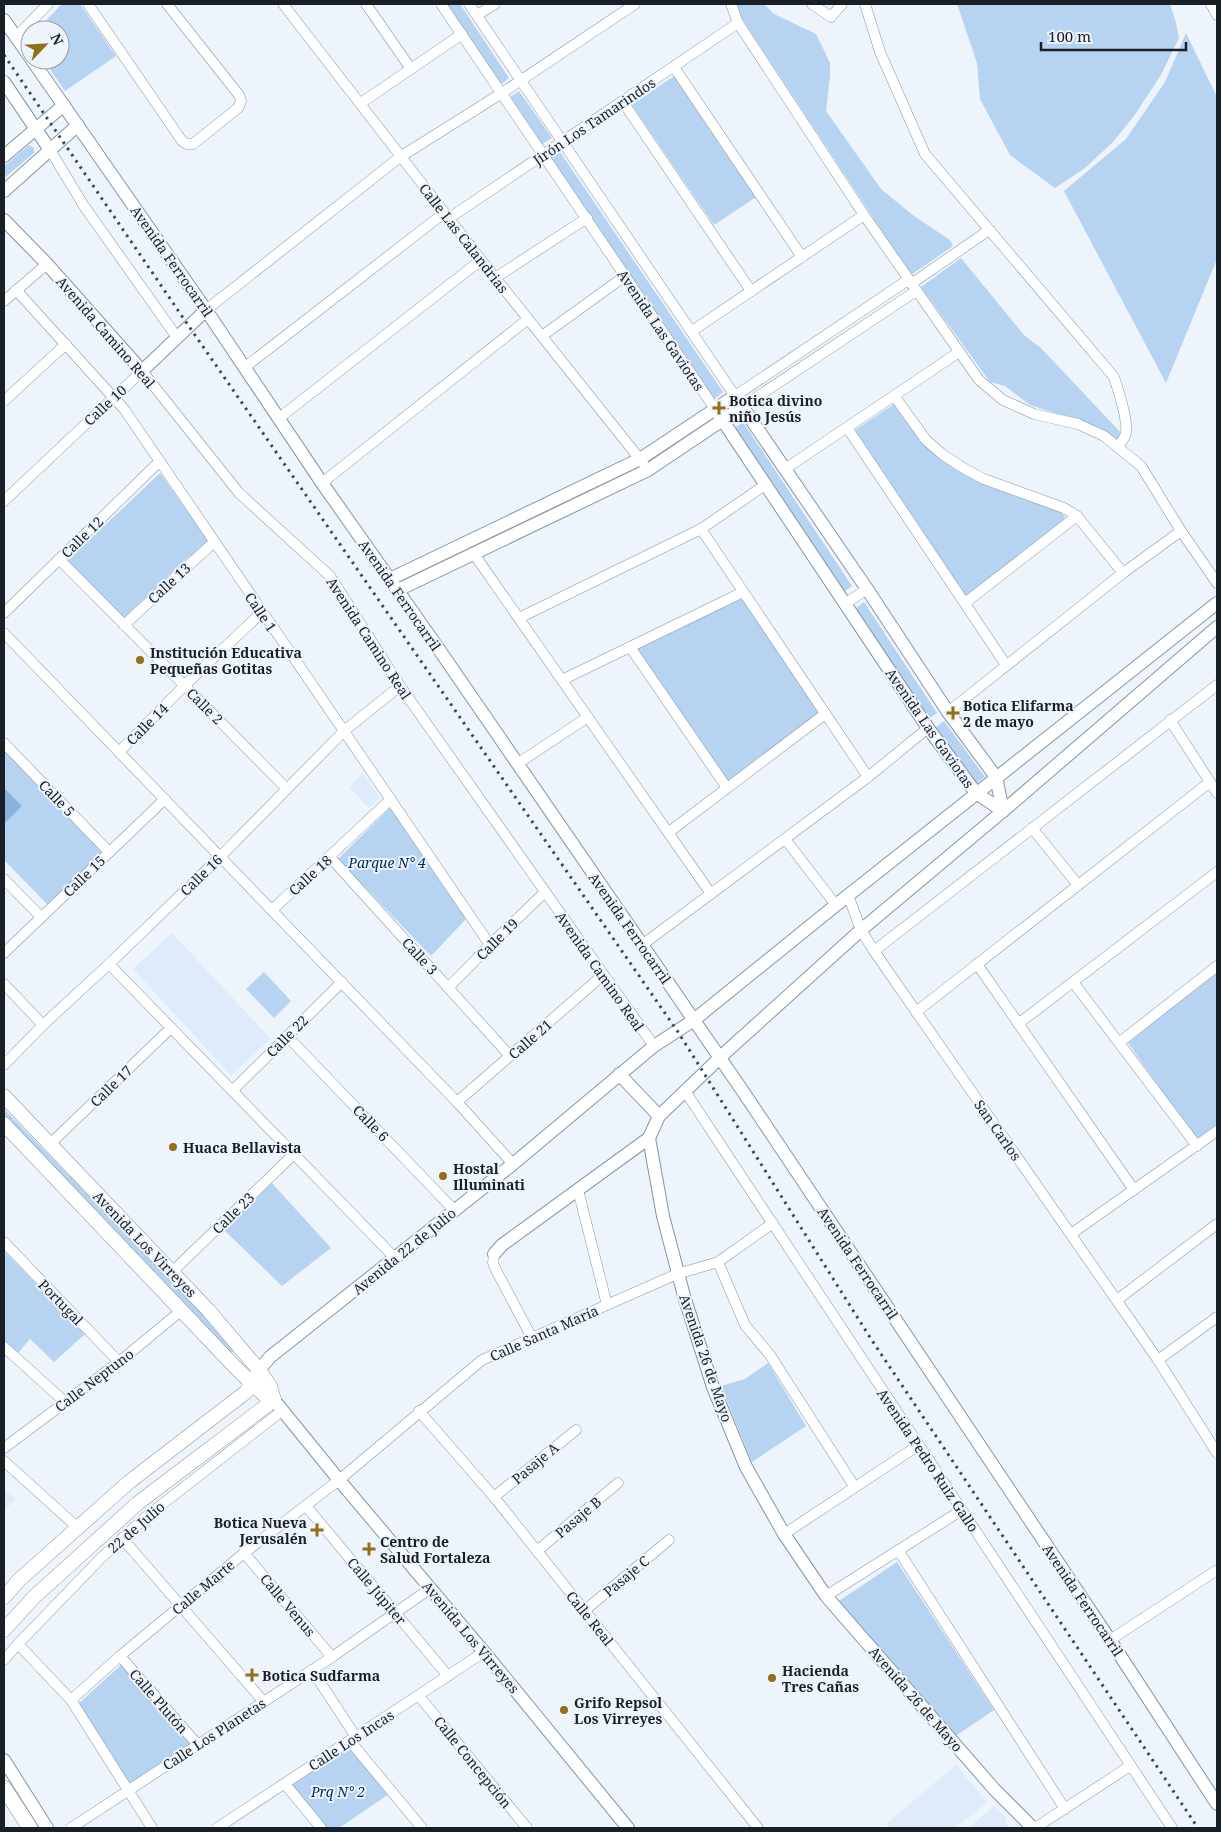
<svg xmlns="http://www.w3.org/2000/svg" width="1221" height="1832" font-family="'Noto Serif',serif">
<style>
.built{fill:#ddebfa}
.green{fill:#b6d3f2}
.water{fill:#88b1db}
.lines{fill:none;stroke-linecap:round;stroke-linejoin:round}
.minor-casing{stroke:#8595a7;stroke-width:11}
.tertiary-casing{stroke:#8595a7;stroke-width:14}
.secondary-casing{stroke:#8595a7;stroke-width:15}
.primary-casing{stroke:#8595a7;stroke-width:16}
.minor{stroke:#fff;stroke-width:10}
.tertiary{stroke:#fff;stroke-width:12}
.secondary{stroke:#fff;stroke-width:14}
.primary{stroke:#fff;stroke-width:15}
.rail{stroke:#42484f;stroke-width:3;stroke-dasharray:2.5 5;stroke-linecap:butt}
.poi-dot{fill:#936f17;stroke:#edf4fc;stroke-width:2}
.labels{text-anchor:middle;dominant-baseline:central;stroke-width:4;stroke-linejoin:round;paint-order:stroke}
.street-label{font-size:14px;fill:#191f26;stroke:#edf4fc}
.poi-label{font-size:14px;font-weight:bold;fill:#191f26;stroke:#edf4fc;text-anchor:start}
.park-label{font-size:14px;font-style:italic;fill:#002d54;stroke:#edf4fc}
</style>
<rect width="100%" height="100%" fill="#edf4fc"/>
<!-- built -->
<g class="built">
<polygon points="363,773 380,798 369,808 349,787"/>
<polygon points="172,933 271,1039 231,1075 133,969"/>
<polygon points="4,1489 15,1499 4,1511"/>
<polygon points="956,1765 987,1802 955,1828 889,1828 886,1824"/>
<polygon points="994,1806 1006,1817 1006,1823 1011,1828 969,1828"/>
</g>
<!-- green -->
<g class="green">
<polygon points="62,4 80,4 116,56 65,91 44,60 60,60 60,30 37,30"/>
<polygon points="445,4 460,4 509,78 500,85"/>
<polygon points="737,4 764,4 774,14 816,34 830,63 830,76 826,111 881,189 914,216 950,240 953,246 911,275 741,17"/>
<polygon points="957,4 1170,4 1176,23 1179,38 1161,75 1134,116 1113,142 1085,168 1055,188 1010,155 980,99 977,63"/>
<polygon points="1186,33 1217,97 1217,259 1166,383 1064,191 1126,139 1165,82"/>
<polygon points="674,76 756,197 714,225 632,105"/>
<polygon points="519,91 552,138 541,145 509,98"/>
<polygon points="29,145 34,148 34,153 4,178 4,166"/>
<polygon points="560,152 723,392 712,401 550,160"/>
<polygon points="961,258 1024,335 1041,348 1121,433 1115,441 1079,421 1030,405 1005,386 990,382 921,287"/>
<path d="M894,404C910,416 920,441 936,455C969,484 1017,495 1058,509L1065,517L1063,521L967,596H963L854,433L855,430Z"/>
<polygon points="743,422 852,586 842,593 732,430"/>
<polygon points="160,473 209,542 185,560 123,619 67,561"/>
<polygon points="738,599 743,600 819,709 817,714 731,782 726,779 638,651 639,647"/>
<polygon points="864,602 937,713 927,720 854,610"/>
<polygon points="944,721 985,777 976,784 935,728"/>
<polygon points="4,748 103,851 49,906 4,860"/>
<polygon points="390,808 466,919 431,956 338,859"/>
<polygon points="264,972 291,1001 274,1018 246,989"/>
<polygon points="1217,972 1217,1124 1196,1139 1128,1043"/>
<polygon points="4,1109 237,1347 230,1354 4,1121"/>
<polygon points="271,1182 331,1248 282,1286 223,1229"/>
<polygon points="4,1251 85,1334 54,1362 30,1339 18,1353 4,1340"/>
<polygon points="768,1363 806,1426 752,1462 721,1386 745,1379"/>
<polygon points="897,1562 994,1710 954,1737 839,1601"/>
<polygon points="121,1665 190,1744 128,1784 78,1704"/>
<polygon points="350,1747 389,1794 339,1828 326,1828 292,1785"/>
</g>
<!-- water -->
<polygon class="water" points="4,788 22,806 6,822 4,820"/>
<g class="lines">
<defs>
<g id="minor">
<polyline points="88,4 182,141 187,144 193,144 238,108 241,101 239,95 167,4"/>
<polyline points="283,4 481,260 643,463"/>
<polyline points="366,4 411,69"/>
<polyline points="441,4 715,409"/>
<polyline points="469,4 735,396 908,280"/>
<polyline points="731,4 738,23 864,215 979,380 1003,400 1034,414 1078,424 1104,436 1141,466 1181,531 1217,583"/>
<polyline points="812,4 831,17 842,4"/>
<path d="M865,4L880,52L925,154L1114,377C1118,390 1130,425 1125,436C1123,440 1120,444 1118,447"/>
<polyline points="1211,4 1217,15"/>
<polyline points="477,15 495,4"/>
<polyline points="16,37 48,4"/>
<polyline points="674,67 802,257"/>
<polyline points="623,102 751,291"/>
<polyline points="361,103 462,34"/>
<polyline points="50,150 84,206 176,336"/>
<polyline points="448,219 738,23"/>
<polyline points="495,278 587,218"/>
<polyline points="911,284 989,230"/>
<polyline points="16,290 124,409 490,945"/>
<polyline points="4,301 47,264"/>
<polyline points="206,310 400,157 502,93 635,4"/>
<polyline points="692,331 864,215"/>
<polyline points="542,336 625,276"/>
<polyline points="244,368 444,213"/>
<polyline points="895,397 926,440 942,454 965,469 984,479 1064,508 1077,516 1123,573"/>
<polyline points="4,401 66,344"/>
<polyline points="742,407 916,291"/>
<polyline points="278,419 481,260"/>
<polyline points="848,429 1006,665"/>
<polyline points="785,469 959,352"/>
<polyline points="322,483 528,319"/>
<polyline points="4,501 142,371 239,493 330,576 400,686 654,1046"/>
<polyline points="701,529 868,777"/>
<polyline points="474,554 711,894"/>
<polyline points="59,559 287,789"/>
<polyline points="965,603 1077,516"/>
<polyline points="845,604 867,589"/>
<polyline points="4,613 160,461"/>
<polyline points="519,618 701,529 765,485"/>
<polyline points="124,625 214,542"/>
<polyline points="4,633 457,1102 513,1164"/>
<polyline points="630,647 727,788"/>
<polyline points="562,680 743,592"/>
<polyline points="948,712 1123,573 1181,531"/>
<polyline points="1170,720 1217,793"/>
<polyline points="4,743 109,852"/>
<polyline points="119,752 184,686 261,613"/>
<polyline points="517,764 588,717"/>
<polyline points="1032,828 1078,885"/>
<polyline points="669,832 825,714"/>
<polyline points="785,839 836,905"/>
<polyline points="330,857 510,1056"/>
<polyline points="4,879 41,917"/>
<polyline points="848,895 861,930 874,951 1158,1360 1217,1453"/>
<polyline points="272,910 391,799"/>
<polyline points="642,945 868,777 928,728"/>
<polyline points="874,951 1217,685"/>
<polyline points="4,953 165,799"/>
<polyline points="109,964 395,1258"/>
<polyline points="977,964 1134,1190"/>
<polyline points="1073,982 1197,1146"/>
<polyline points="4,984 43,1025"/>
<polyline points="449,987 490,945 545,892"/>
<polyline points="916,1012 1210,782"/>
<polyline points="1018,1024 1217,872"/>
<polyline points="287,1036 455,1211"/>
<polyline points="1120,1042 1217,966"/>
<polyline points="4,1065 43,1025 109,964 220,857 344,731 400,686"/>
<polyline points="233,1090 342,982"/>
<polyline points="685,1091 1172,1828"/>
<polyline points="457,1102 603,975"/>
<polyline points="50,1144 171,1028"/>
<polyline points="578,1190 607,1305"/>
<polyline points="1071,1234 1217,1131"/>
<polyline points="4,1242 119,1362"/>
<polyline points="494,1254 493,1263 496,1270 532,1338"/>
<polyline points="718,1262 745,1325 770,1355 854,1486"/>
<polyline points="172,1272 294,1154"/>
<polyline points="1117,1300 1217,1224"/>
<polyline points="4,1347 65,1402"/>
<polyline points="1158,1360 1217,1317"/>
<polyline points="419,1411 494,1497 758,1828"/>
<polyline points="4,1448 119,1362 182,1310"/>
<polyline points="4,1461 78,1528"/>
<polyline points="494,1497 576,1430"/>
<polyline points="306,1506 448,1676"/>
<polyline points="784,1534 919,1445"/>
<polyline points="122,1538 264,1702"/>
<polyline points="898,1550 1065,1809"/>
<polyline points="537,1551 618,1483"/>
<polyline points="244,1553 332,1657"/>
<polyline points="826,1596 962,1510"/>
<polyline points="584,1611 669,1540"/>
<polyline points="1110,1640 1217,1570"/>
<polyline points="18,1644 71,1700 152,1828"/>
<polyline points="120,1656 198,1745"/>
<polyline points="4,1660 18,1644 101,1558 147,1516 283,1410"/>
<polyline points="312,1670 356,1737"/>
<polyline points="419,1696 527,1828"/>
<polyline points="71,1700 120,1656 244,1553 339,1480 482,1360 677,1274 718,1262 773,1223"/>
<polyline points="350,1741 422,1828"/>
<polyline points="285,1784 321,1828"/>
<polyline points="71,1828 332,1657 431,1588"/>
<polyline points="217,1828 484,1652"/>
<polyline points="1035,1828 1130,1766"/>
</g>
<g id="tertiary">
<polyline points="4,20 30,57"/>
<polyline points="32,60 206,310 322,483 438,648 742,1090 1110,1640 1217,1804"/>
<polyline points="4,82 50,150"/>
<polyline points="4,156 64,105"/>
<polyline points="4,191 78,125"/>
<polyline points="4,220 47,264 142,371 206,310"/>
<polyline points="715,409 928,728 976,793 1003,811"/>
<polyline points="390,579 640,459 735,396 867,589 948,712 996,777 1003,811"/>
<polyline points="398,590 648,470 742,407"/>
<polyline points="619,1074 659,1116"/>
<polyline points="494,1254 502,1245 649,1138"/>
<polyline points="259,1370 270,1357 513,1164 654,1046 694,1020 836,905 1217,603"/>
<polyline points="274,1400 339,1480 484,1652 628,1828"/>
<polyline points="4,1760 47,1828"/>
<polyline points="1033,1828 994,1789 826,1596 784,1534 746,1467 713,1387 684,1296 663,1216 649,1138 659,1116 727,1051 861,930 1003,811 1217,627"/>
</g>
<g id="secondary">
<polyline points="4,1096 209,1311 259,1370 270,1386 274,1400"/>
<polyline points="4,1124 237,1369 263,1394 274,1400"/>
<polyline points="4,1597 19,1580 129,1482 246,1392 256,1376"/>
<polyline points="4,1630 34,1597 138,1503 274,1400"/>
</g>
<polyline id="primary" points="4,1788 30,1828"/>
</defs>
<!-- minor casing -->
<use href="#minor" class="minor-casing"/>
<!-- tertiary casing -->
<use href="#tertiary" class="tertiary-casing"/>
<!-- secondary casing -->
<use href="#secondary" class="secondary-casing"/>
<!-- primary casing -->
<use href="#primary" class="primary-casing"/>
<!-- minor -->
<use href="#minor" class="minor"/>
<!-- tertiary -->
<use href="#tertiary" class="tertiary"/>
<!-- secondary -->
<use href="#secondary" class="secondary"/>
<!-- primary -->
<use href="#primary" class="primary"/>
<!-- rail -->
<polyline class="rail" points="4,55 188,325 678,1032 871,1339 1198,1828"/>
</g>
<!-- markers -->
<g class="poi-dot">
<path d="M716.5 400.5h5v5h5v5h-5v5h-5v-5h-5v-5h5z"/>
<circle cx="140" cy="660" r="5"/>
<path d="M950.5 705.5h5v5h5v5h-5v5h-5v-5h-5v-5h5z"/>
<circle cx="173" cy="1147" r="5"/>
<circle cx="443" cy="1176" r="5"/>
<path d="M314.5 1522.5h5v5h5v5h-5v5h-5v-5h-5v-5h5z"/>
<path d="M366.5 1541.5h5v5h5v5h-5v5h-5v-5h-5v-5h5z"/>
<path d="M249.5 1667.5h5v5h5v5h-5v5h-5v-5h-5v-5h5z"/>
<circle cx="772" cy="1678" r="5"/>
<circle cx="564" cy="1710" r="5"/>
</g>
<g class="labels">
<!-- street labels -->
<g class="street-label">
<text transform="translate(594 121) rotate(-34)">Jirón Los Tamarindos</text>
<text transform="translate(464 238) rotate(52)">Calle Las Calandrias</text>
<text transform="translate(172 261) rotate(55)">Avenida Ferrocarril</text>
<text transform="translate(661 330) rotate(56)">Avenida Las Gaviotas</text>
<text transform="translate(106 332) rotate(49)">Avenida Camino Real</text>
<text transform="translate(105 405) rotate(-43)">Calle 10</text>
<text transform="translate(82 537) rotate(-44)">Calle 12</text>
<text transform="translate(169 583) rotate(-43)">Calle 13</text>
<text transform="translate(400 595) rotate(55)">Avenida Ferrocarril</text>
<text transform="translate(261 612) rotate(56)">Calle 1</text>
<text transform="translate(369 638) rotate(57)">Avenida Camino Real</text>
<text transform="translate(205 706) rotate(45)">Calle 2</text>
<text transform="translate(147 724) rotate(-45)">Calle 14</text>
<text transform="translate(930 728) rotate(55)">Avenida Las Gaviotas</text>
<text transform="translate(57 798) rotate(46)">Calle 5</text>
<text transform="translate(201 875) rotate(-44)">Calle 16</text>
<text transform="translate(310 875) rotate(-42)">Calle 18</text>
<text transform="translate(84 876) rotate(-44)">Calle 15</text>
<text transform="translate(630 928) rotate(55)">Avenida Ferrocarril</text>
<text transform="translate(497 939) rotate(-45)">Calle 19</text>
<text transform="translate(420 956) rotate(47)">Calle 3</text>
<text transform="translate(600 971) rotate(55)">Avenida Camino Real</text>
<text transform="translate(287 1036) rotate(-45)">Calle 22</text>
<text transform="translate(530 1039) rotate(-41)">Calle 21</text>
<text transform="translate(111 1086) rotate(-44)">Calle 17</text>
<text transform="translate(371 1123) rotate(46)">Calle 6</text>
<text transform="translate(998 1130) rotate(55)">San Carlos</text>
<text transform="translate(233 1213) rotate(-44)">Calle 23</text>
<text transform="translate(145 1244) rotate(46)">Avenida Los Virreyes</text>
<text transform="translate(404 1251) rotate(-39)">Avenida 22 de Julio</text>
<text transform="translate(858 1263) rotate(56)">Avenida Ferrocarril</text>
<text transform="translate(61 1302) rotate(46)">Portugal</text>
<text transform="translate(544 1333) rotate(-24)">Calle Santa María</text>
<text transform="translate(706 1358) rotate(71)">Avenida 26 de Mayo</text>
<text transform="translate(94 1380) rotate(-37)">Calle Neptuno</text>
<text transform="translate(928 1460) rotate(56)">Avenida Pedro Ruiz Gallo</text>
<text transform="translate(535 1463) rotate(-40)">Pasaje A</text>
<text transform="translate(578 1517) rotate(-40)">Pasaje B</text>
<text transform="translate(136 1527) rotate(-41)">22 de Julio</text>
<text transform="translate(626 1576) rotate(-40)">Pasaje C</text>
<text transform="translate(203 1587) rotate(-40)">Calle Marte</text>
<text transform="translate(377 1591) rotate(50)">Calle Júpiter</text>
<text transform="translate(1083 1600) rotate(56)">Avenida Ferrocarril</text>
<text transform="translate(288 1605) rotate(50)">Calle Venus</text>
<text transform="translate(590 1618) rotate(51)">Calle Real</text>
<text transform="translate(471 1637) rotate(50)">Avenida Los Virreyes</text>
<text transform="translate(916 1699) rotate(49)">Avenida 26 de Mayo</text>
<text transform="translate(159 1701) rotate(49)">Calle Plutón</text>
<text transform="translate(214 1734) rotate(-33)">Calle Los Planetas</text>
<text transform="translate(351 1740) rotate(-33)">Calle Los Incas</text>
<text transform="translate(473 1762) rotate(51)">Calle Concepción</text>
</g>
<!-- poi labels -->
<g class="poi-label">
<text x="729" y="400">Botica divino<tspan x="729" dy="16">niño Jesús</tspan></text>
<text x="150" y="652">Institución Educativa<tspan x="150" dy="16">Pequeñas Gotitas</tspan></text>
<text x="963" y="705">Botica Elifarma<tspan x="963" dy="16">2 de mayo</tspan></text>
<text x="183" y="1147">Huaca Bellavista</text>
<text x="453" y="1168">Hostal<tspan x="453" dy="16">Illuminati</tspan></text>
<text x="307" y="1522" text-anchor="end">Botica Nueva<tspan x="307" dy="16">Jerusalén</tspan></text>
<text x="380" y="1541">Centro de<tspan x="380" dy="16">Salud Fortaleza</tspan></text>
<text x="782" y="1670">Hacienda<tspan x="782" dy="16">Tres Cañas</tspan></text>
<text x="262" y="1675">Botica Sudfarma</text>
<text x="574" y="1702">Grifo Repsol<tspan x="574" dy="16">Los Virreyes</tspan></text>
</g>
<!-- park labels -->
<g class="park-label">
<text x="387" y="862">Parque N° 4</text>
<text x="338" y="1791">Prq N° 2</text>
</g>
</g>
<!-- border -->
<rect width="1221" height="1832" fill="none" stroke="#191f26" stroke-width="10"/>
<!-- north arrow -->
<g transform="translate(45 45) rotate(65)"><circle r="24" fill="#edf4fc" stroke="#989fa6"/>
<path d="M0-4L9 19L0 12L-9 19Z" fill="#936f17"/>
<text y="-8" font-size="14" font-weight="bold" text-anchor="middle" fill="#191f26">N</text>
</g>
<!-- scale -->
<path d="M1041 42v8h145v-8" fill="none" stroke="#191f26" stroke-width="2.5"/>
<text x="1048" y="42" font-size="15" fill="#191f26" stroke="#edf4fc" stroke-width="4" paint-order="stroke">100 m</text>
</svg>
